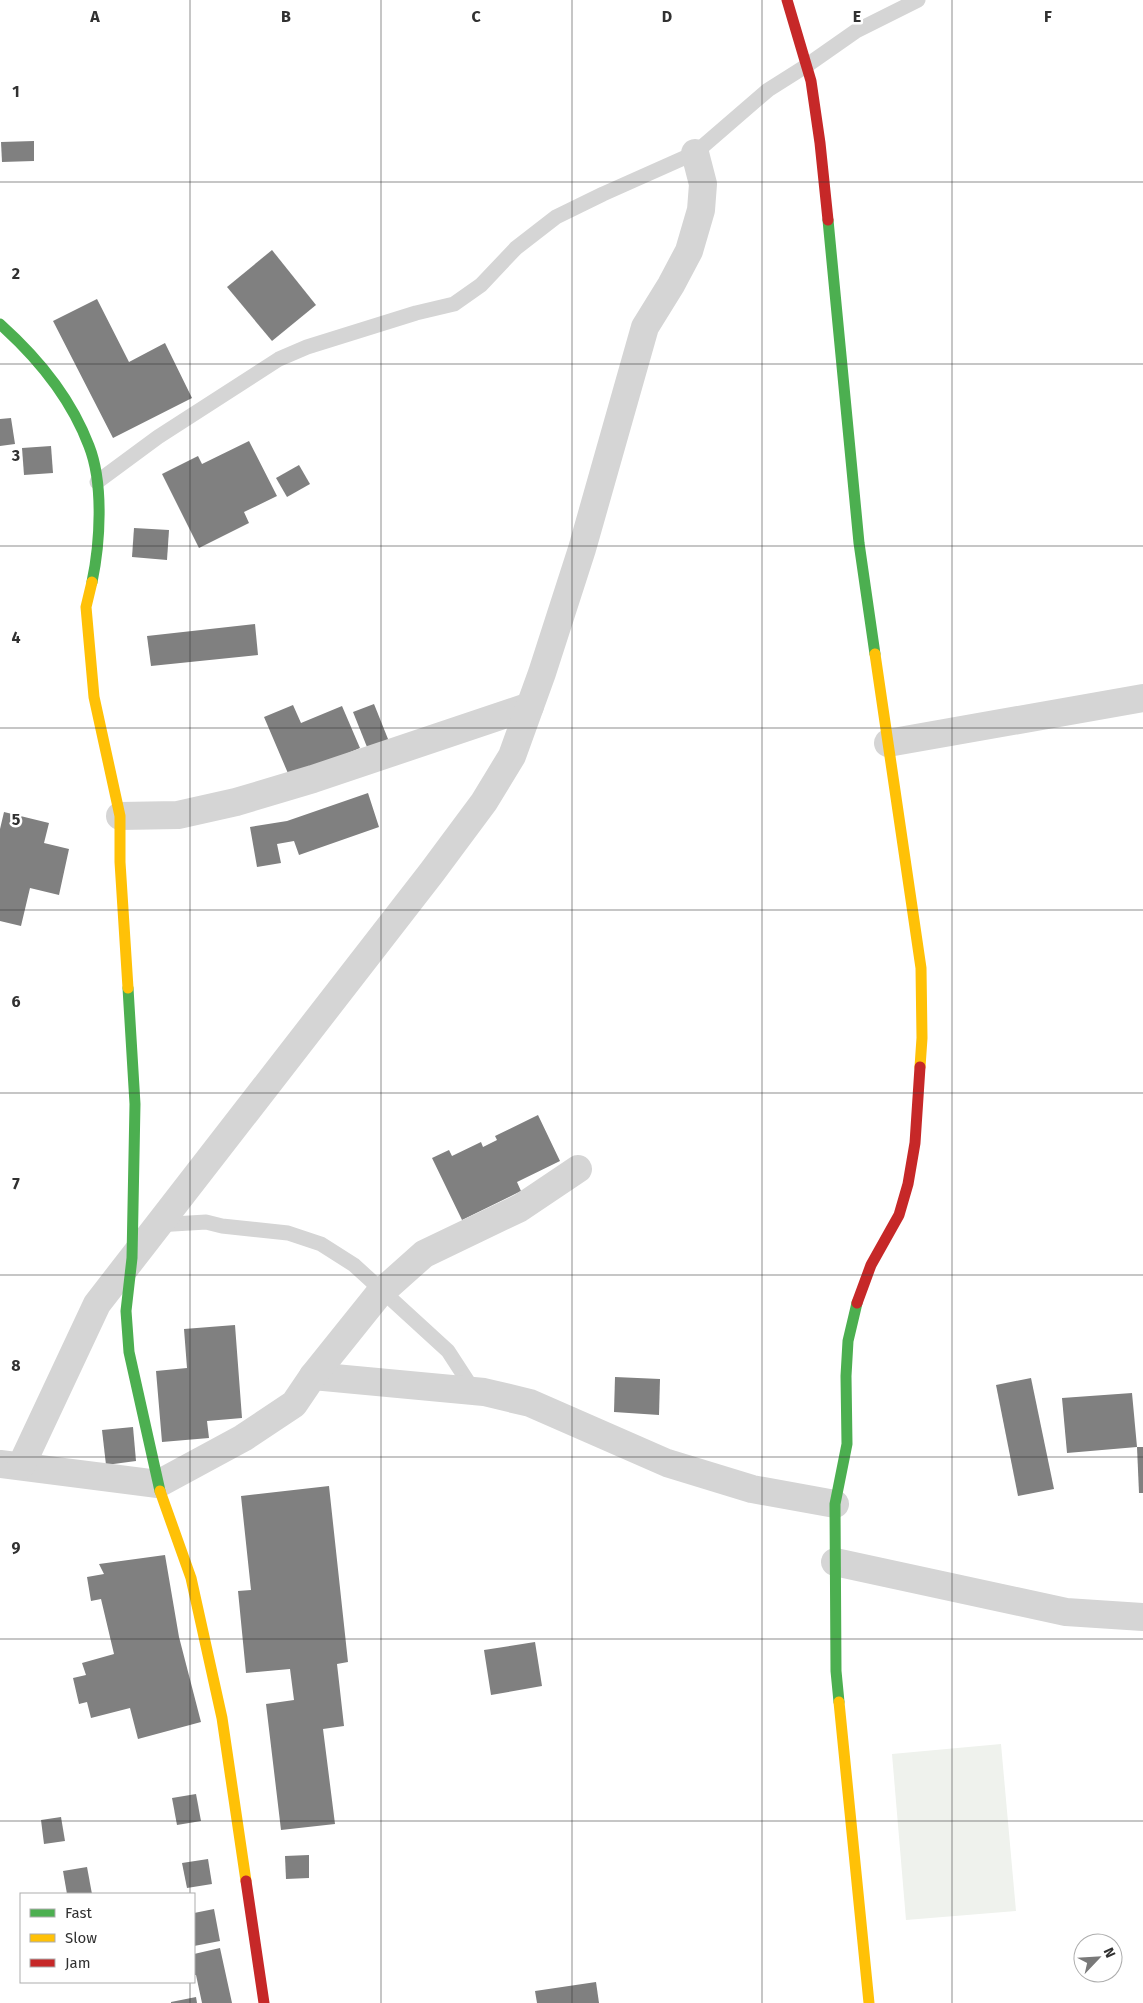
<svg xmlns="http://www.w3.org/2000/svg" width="1143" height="2003" font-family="'Fira Sans',sans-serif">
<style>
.garden{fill:#eff2ed}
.building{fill:#808080}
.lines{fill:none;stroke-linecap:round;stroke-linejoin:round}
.lane{stroke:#d5d5d5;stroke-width:15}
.street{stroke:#d5d5d5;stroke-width:28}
.fast{stroke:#4caf50;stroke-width:11}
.slow{stroke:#ffc107;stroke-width:11}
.jam{stroke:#c62828;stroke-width:11}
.grid{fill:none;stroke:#313131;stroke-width:1;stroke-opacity:0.55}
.grid-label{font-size:16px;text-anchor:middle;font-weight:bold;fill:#313131;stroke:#fff;stroke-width:5;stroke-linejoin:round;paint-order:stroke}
</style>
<rect width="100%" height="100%" fill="#fff"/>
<!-- garden -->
<polygon class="garden" points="1001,1744 1016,1911 906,1920 892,1754"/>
<!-- building -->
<g class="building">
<polygon points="34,141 34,161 2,162 1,142"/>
<polygon points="272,250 316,305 272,341 227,287"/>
<polygon points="97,299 129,362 165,343 192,398 113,438 53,321"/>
<polygon points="11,418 15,444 0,446 0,419"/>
<polygon points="249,441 277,496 244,512 249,523 199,548 162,474 198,456 202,464"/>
<polygon points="51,446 53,473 24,475 22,448"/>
<polygon points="299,465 310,484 287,497 276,478"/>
<polygon points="134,528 169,530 167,560 132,557"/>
<polygon points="255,624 258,655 151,666 147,636"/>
<polygon points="374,704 390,744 369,752 353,712"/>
<polygon points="293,705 301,723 342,706 360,748 290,778 264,717"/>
<polygon points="368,793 379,827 299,855 294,841 277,844 281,863 257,867 250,827 287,821"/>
<polygon points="4,812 49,823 44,843 69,849 59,895 30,888 21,926 0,921 0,829"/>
<polygon points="538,1115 560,1161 517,1182 521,1191 462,1220 432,1158 449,1150 452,1156 481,1142 483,1147 497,1140 495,1136"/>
<polygon points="235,1325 242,1418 207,1421 209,1438 162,1442 156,1371 187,1368 184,1329"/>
<polygon points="615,1377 660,1379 659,1415 614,1412"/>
<polygon points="1031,1378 1054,1489 1018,1496 996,1385"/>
<polygon points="1132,1393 1137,1447 1067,1453 1062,1398"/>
<polygon points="133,1427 136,1461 106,1465 102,1430"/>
<polygon points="1137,1447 1143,1447 1143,1493 1139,1493"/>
<polygon points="329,1486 348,1662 337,1664 344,1726 323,1729 335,1824 281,1830 266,1704 294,1700 290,1669 246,1673 238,1591 251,1590 241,1496"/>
<polygon points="165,1555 179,1637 201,1722 138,1739 130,1708 91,1718 87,1702 79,1704 73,1678 86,1675 82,1663 114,1654 101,1599 91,1601 87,1577 104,1574 99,1564"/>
<polygon points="535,1642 542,1686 491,1695 484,1650"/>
<polygon points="196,1794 201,1821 177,1825 172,1798"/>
<polygon points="61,1817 65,1841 44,1844 41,1820"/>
<polygon points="309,1855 309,1878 286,1879 285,1856"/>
<polygon points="208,1859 212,1884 187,1888 182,1863"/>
<polygon points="87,1867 92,1894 67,1894 63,1871"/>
<polygon points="214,1909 220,1941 194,1946 194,1913"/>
<polygon points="220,1948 232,2003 202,2003 196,1975 194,1975 194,1954"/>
<polygon points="596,1982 599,2003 537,2003 535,1991"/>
<polygon points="196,1997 197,2003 171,2003 171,2002"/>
</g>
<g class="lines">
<!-- lane -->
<g class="lane">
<polyline points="97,482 158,437 279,359 307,347 416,313 454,304 481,285 516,248 556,217 603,194 695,153 768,90 806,66 856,31 918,0"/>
<polyline points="157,1225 206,1222 222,1226 288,1233 321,1244 354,1265 448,1351 474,1391"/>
</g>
<!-- street -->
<g class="street">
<polyline points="888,743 1143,698"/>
<polyline points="120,816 178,815 236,802 313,779 530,706"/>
<polyline points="313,1376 484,1392 530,1403 667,1463 752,1489 835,1504"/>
<polyline points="0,1464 158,1484 243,1438 294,1404 313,1376 378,1295 424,1254 520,1208 578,1169"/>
<polyline points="21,1466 97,1304 432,872 484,802 512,756 542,673 582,549 645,327 671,285 689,251 701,210 703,184 695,153"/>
<polyline points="835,1562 1066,1612 1143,1617"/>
</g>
<!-- fast -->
<g class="fast">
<polyline points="828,220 859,543 875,654"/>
<path d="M0,324C38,358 71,398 89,446C104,484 100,544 92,582"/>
<polyline points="128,988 135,1104 132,1258 126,1311 129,1352 160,1491"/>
<polyline points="839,1702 836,1671 835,1504 847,1444 846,1376 848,1341 857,1303"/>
</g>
<!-- slow -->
<g class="slow">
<polyline points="92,582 86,607 94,697 120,816 120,862 128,988"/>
<polyline points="875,654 921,968 922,1038 920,1067"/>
<polyline points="160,1491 191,1578 222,1718 246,1881"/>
<polyline points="839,1702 869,2003"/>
</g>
<!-- jam -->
<g class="jam">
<polyline points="787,0 811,81 820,143 828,220"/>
<polyline points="857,1303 871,1265 899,1215 908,1184 915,1143 920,1067"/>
<polyline points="246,1881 264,2003"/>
</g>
</g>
<!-- grid -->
<path class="grid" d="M190,0V1894M381,0V2003M572,0V2003M762,0V2003M952,0V2003M0,182H1143M0,364H1143M0,546H1143M0,728H1143M0,910H1143M0,1093H1143M0,1275H1143M0,1457H1143M0,1639H1143M0,1821H1143M190,1982V2003"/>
<g class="grid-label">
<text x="95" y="22">A</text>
<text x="286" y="22">B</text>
<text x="476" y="22">C</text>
<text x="667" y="22">D</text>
<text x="857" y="22">E</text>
<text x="1048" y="22">F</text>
<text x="16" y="97">1</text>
<text x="16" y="279">2</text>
<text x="16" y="461">3</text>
<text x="16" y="643">4</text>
<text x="16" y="825">5</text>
<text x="16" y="1007">6</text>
<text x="16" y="1189">7</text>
<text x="16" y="1371">8</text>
<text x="16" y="1553">9</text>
</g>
<!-- legend -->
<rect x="20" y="1893" width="175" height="90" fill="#ffffff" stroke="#adadad"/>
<rect x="30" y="1909" width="25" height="8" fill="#4caf50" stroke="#adadad"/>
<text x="65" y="1918" font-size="15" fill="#313131">Fast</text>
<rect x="30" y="1934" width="25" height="8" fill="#ffc107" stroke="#adadad"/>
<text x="65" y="1943" font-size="15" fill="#313131">Slow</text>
<rect x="30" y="1959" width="25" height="8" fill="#c62828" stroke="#adadad"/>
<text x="65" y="1968" font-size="15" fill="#313131">Jam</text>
<!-- north arrow -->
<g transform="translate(1098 1958) rotate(65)"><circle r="24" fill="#ffffff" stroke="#adadad"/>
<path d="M0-4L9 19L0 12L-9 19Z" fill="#797979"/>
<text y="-8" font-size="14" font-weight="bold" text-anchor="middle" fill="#313131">N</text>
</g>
</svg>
